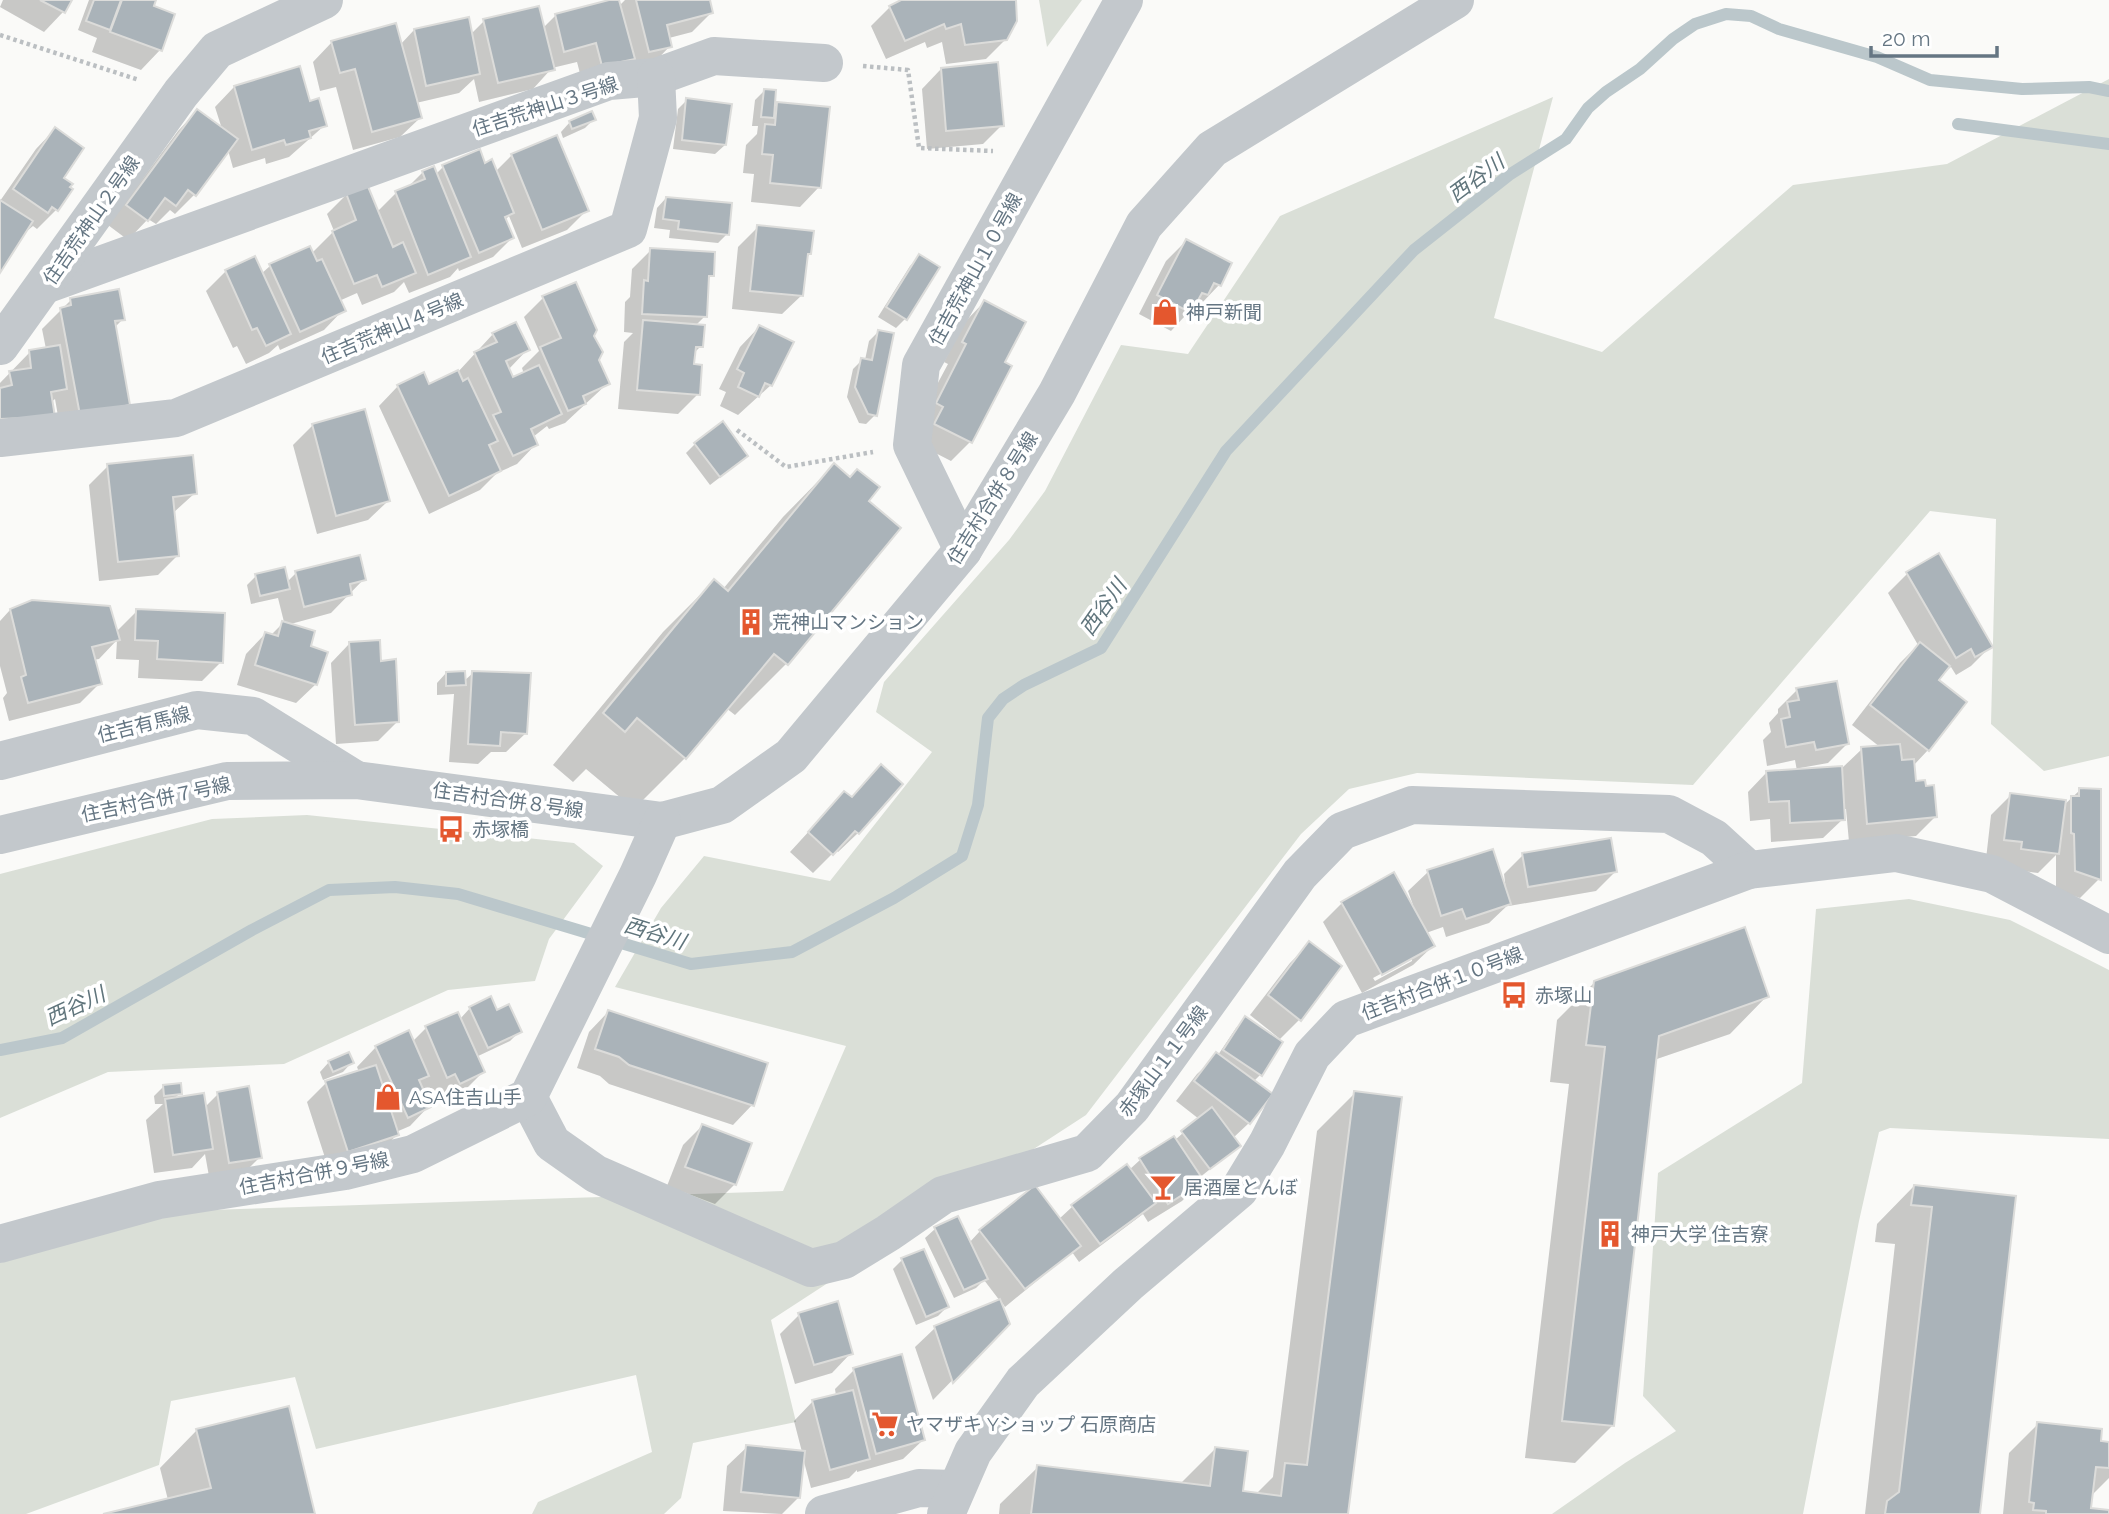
<svg xmlns="http://www.w3.org/2000/svg" width="2109" height="1514" font-family="Raleway,'Noto Sans JP',sans-serif">
<style>
.green{fill:#dadfd7}
.shadow{fill:#0003;fill-rule:evenodd}
.lines{fill:none;stroke-linecap:round;stroke-linejoin:round}
.stream{stroke:#bbc7cb;stroke-width:12}
.building{fill:#aab3b9;stroke:#dcdcda;stroke-width:2}
.path{stroke:#bbbfc2;stroke-width:4.5;stroke-dasharray:3.5 3.5;stroke-linecap:butt}
.minor{stroke:#c3c8cc;stroke-width:38}
.labels{text-anchor:middle;dominant-baseline:central;stroke-width:7;stroke-linejoin:round;paint-order:stroke}
.street-label{font-size:19px;fill:#657683;stroke:#fff}
.poi-label{font-size:19px;fill:#657683;stroke:#fff;text-anchor:start}
.water-label{font-size:21px;font-style:italic;fill:#60757c;stroke:#fff}
</style>
<rect width="100%" height="100%" fill="#fafaf8"/>
<!-- green -->
<g class="green">
<polygon points="1039,0 1082,0 1047,47"/>
<polygon points="2109,79 2109,756 2044,771 1991,724 1996,519 1930,511 1693,785 1417,773 1349,789 1301,834 1086,1115 771,1320 796,1422 693,1443 681,1498 664,1514 532,1514 538,1502 652,1452 636,1375 316,1449 295,1377 171,1401 159,1465 26,1514 0,1514 0,1263 178,1211 783,1191 846,1046 615,987 661,908 704,856 830,881 932,752 876,712 884,682 1009,540 1045,491 1121,345 1188,354 1280,216 1553,97 1494,318 1602,352 1793,185 1947,164"/>
<polygon points="307,815 574,843 603,866 549,939 535,981 448,990 284,1064 108,1072 0,1118 0,874 212,819"/>
<polygon points="1909,899 2010,920 2109,970 2109,1139 1890,1128 1879,1132 1859,1221 1803,1514 1552,1514 1625,1463 1676,1431 1643,1396 1658,1173 1802,1083 1816,909"/>
</g>
<!-- shadow -->
<g class="shadow">
<polygon points="3,0 70,0 63,12 44,32 0,7"/>
<polygon points="89,0 154,0 151,7 160,50 141,70 92,52 97,38 78,30"/>
<polygon points="616,0 619,6 625,0 708,0 711,13 692,32 669,38 670,46 651,66 583,85 577,62 552,68 533,89 479,102 474,79 459,93 416,103 420,118 400,137 353,150 336,87 320,91 313,62 332,42 400,45 414,30 470,35 484,21 543,28 555,16"/>
<polygon points="906,0 1014,0 1006,39 986,59 946,64 942,42 927,48 925,42 886,59 871,26 890,7"/>
<polygon points="941,69 1002,125 983,144 927,149 922,89"/>
<polygon points="234,87 308,103 325,125 289,157 266,164 265,158 233,168 228,150 194,195 175,214 170,210 156,224 148,219 128,240 108,225 178,131 197,111 222,129 215,107"/>
<polygon points="764,91 773,109 778,103 819,187 800,207 751,202 754,174 743,173 746,145 757,134 758,126 752,126 755,100"/>
<polygon points="687,100 725,145 715,154 673,149 678,109"/>
<polygon points="594,119 585,128 563,138 561,132 570,122"/>
<polygon points="55,129 61,178 70,190 56,210 37,229 33,226 27,231 25,230 0,270 0,201 36,149"/>
<polygon points="512,155 586,211 567,230 522,248 509,216 505,220 512,238 493,257 459,271 458,268 450,277 409,293 404,282 394,292 362,305 357,293 339,301 343,310 324,330 280,350 278,345 269,353 246,364 237,346 233,348 206,291 226,271 261,274 270,266 312,253 334,231 327,214 347,194 377,212 396,193 406,189 423,172 436,174 443,167 484,165 495,172"/>
<polygon points="666,198 727,234 718,243 669,238 670,230 654,228 657,208"/>
<polygon points="758,227 810,254 806,258 802,295 782,314 732,309 738,247"/>
<polygon points="1186,241 1219,285 1200,305 1197,303 1171,331 1139,314 1166,261"/>
<polygon points="651,250 712,275 707,280 705,316 695,326 701,346 693,354 693,366 698,394 678,414 618,409 624,342 633,333 624,332 625,302 630,297 632,269"/>
<polygon points="919,257 937,268 905,319 896,328 878,317 910,266"/>
<polygon points="543,298 592,336 597,360 608,383 565,423 549,429 547,426 533,437 536,444 517,464 497,473 480,490 429,514 379,406 398,386 428,386 457,373 493,334 528,349 508,370 512,380 524,374 522,368 539,351 524,317"/>
<polygon points="71,300 123,319 114,328 128,405 61,433 55,399 0,442 0,383 30,352 46,349 42,329"/>
<polygon points="984,302 1003,363 970,442 951,461 916,443 917,422 948,364 944,362 965,322"/>
<polygon points="759,327 771,385 738,415 720,406 726,392 719,389 740,347"/>
<polygon points="879,331 875,415 866,424 859,423 847,397 853,369 862,360 865,360 869,341"/>
<polygon points="312,426 388,501 368,520 317,534 293,445"/>
<polygon points="695,444 736,465 710,485 686,453"/>
<polygon points="834,465 866,501 899,528 786,664 735,715 726,708 685,758 634,809 586,769 573,782 553,765 663,632 714,581 723,589 783,517"/>
<polygon points="108,466 195,493 173,513 178,555 158,575 99,581 89,485"/>
<polygon points="296,573 364,579 331,613 287,625 309,648 316,684 296,703 237,685 246,654 265,634 270,636 284,622 278,598 251,604 247,585 256,576 287,582"/>
<polygon points="1907,574 1991,646 1971,666 1956,675 1951,667 1936,680 1965,703 1928,750 1913,766 1914,783 1935,817 1916,836 1849,842 1846,809 1843,809 1843,819 1823,838 1771,842 1770,819 1750,821 1748,792 1767,772 1797,771 1795,760 1767,766 1763,740 1771,732 1769,723 1778,713 1778,709 1797,690 1847,744 1828,763 1800,768 1801,770 1842,768 1862,749 1880,747 1852,725 1900,663 1918,645 1888,593"/>
<polygon points="10,610 116,632 137,611 221,662 202,681 138,678 139,660 116,659 117,640 99,659 93,660 100,683 80,703 9,721 3,698 7,693 0,666 0,621"/>
<polygon points="350,643 397,722 378,741 336,744 331,663"/>
<polygon points="446,673 464,681 473,673 526,733 506,752 491,752 478,764 449,762 454,694 437,695 437,683"/>
<polygon points="881,767 858,833 838,852 836,850 813,873 790,852 844,793 850,799"/>
<polygon points="2080,790 2099,879 2080,898 2056,890 2056,855 2038,873 2002,868 1986,859 1991,815 2011,795 2063,806"/>
<path d="M1523,855L1615,872L1596,891L1509,906V904L1489,923L1446,937L1443,927L1426,933L1433,946L1413,965L1362,993L1323,922L1342,903L1411,906L1413,905L1408,891L1428,872L1506,890L1504,874ZM1412,957V961L1375,981L1373,978Z"/>
<polygon points="1310,943 1300,1019 1280,1039 1250,1015 1290,963"/>
<polygon points="1595,982 1767,996 1730,1034 1654,1060 1612,1426 1575,1463 1525,1458 1569,1084 1550,1082 1557,1020"/>
<polygon points="470,1008 497,1012 520,1031 510,1041 476,1057 483,1072 464,1091 440,1102 436,1092 425,1097 429,1106 410,1126 396,1132 397,1135 377,1154 329,1170 307,1102 326,1083 359,1072 357,1067 376,1047 412,1042 426,1028 457,1014 460,1019"/>
<polygon points="608,1012 752,1105 733,1125 609,1084 600,1076 577,1068 589,1032"/>
<polygon points="1245,1019 1260,1075 1253,1082 1270,1095 1249,1123 1233,1138 1239,1146 1199,1178 1201,1181 1182,1201 1148,1222 1143,1214 1079,1262 1072,1252 1005,1307 1001,1301 1008,1323 933,1400 915,1347 935,1328 1000,1301 984,1280 976,1288 954,1298 925,1238 935,1229 957,1218 969,1243 980,1231 1059,1219 1072,1207 1126,1166 1129,1170 1140,1160 1174,1138 1175,1140 1199,1119 1176,1101 1197,1074 1218,1055 1236,1028"/>
<polygon points="329,1062 352,1062 343,1072 323,1080 320,1072"/>
<polygon points="163,1087 180,1093 174,1099 205,1107 218,1094 260,1157 240,1177 210,1182 205,1154 192,1168 154,1173 146,1120 163,1104 155,1104 154,1096"/>
<polygon points="1355,1093 1347,1514 999,1514 1000,1504 1038,1467 1180,1484 1215,1449 1241,1492 1256,1494 1273,1477 1317,1131"/>
<polygon points="702,1126 735,1184 715,1204 667,1186 683,1145"/>
<polygon points="1914,1186 2014,1197 1978,1514 1865,1514 1895,1244 1875,1242 1877,1224"/>
<polygon points="902,1260 947,1307 938,1316 916,1325 893,1269"/>
<polygon points="799,1315 851,1353 832,1373 795,1384 780,1334"/>
<polygon points="854,1370 923,1440 903,1459 857,1472 857,1470 849,1478 811,1488 803,1458 799,1497 782,1514 723,1511 727,1466 747,1447 802,1452 794,1421 813,1401 836,1396 835,1389"/>
<polygon points="2038,1424 2109,1444 2109,1478 2091,1496 2089,1510 2109,1512 2109,1514 2003,1514 2009,1453"/>
<polygon points="197,1430 313,1514 110,1514 168,1500 160,1468"/>
</g>
<g class="lines">
<!-- stream -->
<g class="stream">
<polyline points="1958,124 2109,144"/>
<polyline points="0,1050 62,1038 252,930 329,890 395,887 458,894 691,964 792,952 894,898 962,856 978,805 988,718 1003,699 1024,685 1101,648 1226,451 1414,250 1509,175 1566,139 1588,108 1606,92 1640,69 1673,39 1695,24 1726,14 1751,16 1779,29 1877,57 1930,80 2022,89 2089,87 2109,91"/>
</g>
</g>
<!-- building -->
<g class="building">
<polygon points="40,0 72,0 65,13"/>
<polygon points="94,0 121,0 110,30 86,21"/>
<polygon points="122,0 156,0 154,6 175,14 162,51 110,32"/>
<polygon points="609,0 619,0 635,59 602,66 596,43 564,52 555,14"/>
<polygon points="636,0 710,0 713,13 667,25 672,47 649,52"/>
<polygon points="901,0 1016,0 1017,21 1007,40 965,45 961,24 946,29 944,24 905,41 889,6"/>
<polygon points="539,6 555,70 498,83 483,19"/>
<polygon points="469,17 480,74 426,86 414,29"/>
<polygon points="396,23 422,118 372,132 355,69 340,73 331,41"/>
<polygon points="998,62 1004,126 946,131 941,68"/>
<polygon points="300,66 310,101 319,98 327,126 309,131 311,138 286,145 284,140 252,150 234,86"/>
<polygon points="764,89 776,90 774,118 761,117"/>
<polygon points="686,98 732,104 726,145 682,140"/>
<polygon points="777,102 830,107 821,188 770,183 773,155 762,154 765,124 775,125"/>
<polygon points="197,109 238,139 196,196 188,190 176,206 165,198 148,221 126,205"/>
<polygon points="592,111 596,120 572,129 569,121"/>
<polygon points="55,127 84,148 64,178 73,184 70,187 73,189 58,211 52,207 48,213 13,189"/>
<polygon points="557,135 589,211 542,230 511,154"/>
<polygon points="480,149 485,163 492,159 514,213 505,217 514,238 479,253 442,165"/>
<polygon points="434,166 471,257 428,275 395,191 425,179 422,171"/>
<polygon points="367,184 393,247 403,242 416,273 382,287 377,275 354,284 332,231 356,220 346,193"/>
<polygon points="666,197 732,203 729,235 678,229 679,221 663,219"/>
<polygon points="0,200 33,221 0,273"/>
<polygon points="757,225 814,231 811,254 808,254 803,296 750,291"/>
<polygon points="1186,239 1232,263 1221,286 1214,283 1208,295 1202,293 1191,313 1157,295"/>
<polygon points="310,246 317,261 322,259 346,311 300,332 269,264"/>
<polygon points="650,248 715,252 714,276 709,276 707,317 642,314 644,280 648,281"/>
<polygon points="919,254 940,267 907,320 886,307"/>
<polygon points="255,256 291,334 266,346 257,328 252,330 225,270"/>
<polygon points="576,282 597,330 594,336 603,352 599,360 610,384 583,396 586,404 568,411 540,347 561,338 542,296"/>
<polygon points="119,289 125,320 115,321 130,405 80,415 60,308 71,305 70,298"/>
<polygon points="984,300 1026,322 1005,362 1012,366 972,443 934,424 943,407 936,403 966,344 962,342"/>
<polygon points="643,320 705,325 703,347 696,347 694,364 702,365 700,395 637,390"/>
<polygon points="516,322 530,350 506,361 513,377 539,365 562,414 531,429 538,445 513,456 493,415 501,412 474,352 497,342 492,333"/>
<polygon points="759,325 794,342 772,386 765,383 759,397 738,387 744,373 737,369"/>
<polygon points="878,330 894,333 877,416 868,414 855,387 861,358 872,360"/>
<polygon points="60,345 67,389 51,392 55,417 0,419 0,388 12,385 9,371 31,368 29,350"/>
<polygon points="458,370 463,381 468,378 498,441 489,445 501,471 449,496 397,385 424,372 429,384"/>
<polygon points="365,409 390,501 336,516 312,424"/>
<polygon points="723,421 748,456 720,477 694,443"/>
<polygon points="193,455 197,494 173,497 179,556 118,562 107,464"/>
<polygon points="834,463 850,477 857,469 880,487 869,501 901,528 788,665 774,654 686,759 637,718 625,732 603,713 714,579 728,591"/>
<polygon points="1939,553 1993,647 1975,657 1971,649 1956,658 1906,572"/>
<polygon points="360,555 366,580 350,584 352,595 304,607 295,571"/>
<polygon points="285,567 290,589 260,596 255,574"/>
<polygon points="32,600 110,606 120,640 92,647 102,684 28,703 21,677 26,675 10,609"/>
<polygon points="136,609 225,613 223,663 157,659 158,641 135,640"/>
<polygon points="282,621 315,631 311,646 328,652 317,685 255,665 265,632 278,636"/>
<polygon points="380,640 381,661 396,659 399,722 355,725 349,642"/>
<polygon points="1920,642 1950,666 1939,680 1967,702 1929,751 1870,705"/>
<polygon points="465,671 466,685 446,686 446,672"/>
<polygon points="472,671 531,673 527,734 501,732 500,746 468,744"/>
<polygon points="1837,681 1849,744 1816,750 1814,742 1786,747 1781,719 1790,717 1787,702 1799,700 1796,688"/>
<polygon points="1900,744 1902,760 1914,759 1916,781 1925,780 1926,786 1934,785 1937,817 1867,824 1861,747"/>
<polygon points="881,764 903,784 859,834 855,831 833,855 808,832 844,791 852,797"/>
<polygon points="1842,766 1845,820 1790,823 1789,801 1769,802 1766,771"/>
<polygon points="2079,788 2101,789 2101,880 2075,871 2074,834 2071,833 2071,796 2079,796"/>
<polygon points="2010,793 2066,800 2059,854 2021,849 2022,842 2004,840"/>
<polygon points="1611,838 1617,872 1528,887 1522,853"/>
<polygon points="1493,849 1511,904 1466,919 1462,909 1441,916 1427,870"/>
<polygon points="1394,872 1435,946 1382,975 1341,902"/>
<polygon points="1745,927 1769,997 1659,1036 1614,1426 1562,1421 1605,1047 1586,1045 1594,981"/>
<polygon points="1309,941 1342,966 1301,1021 1268,995"/>
<polygon points="491,996 497,1010 509,1004 522,1032 488,1048 469,1007"/>
<polygon points="608,1010 768,1063 754,1106 629,1065 619,1057 595,1049"/>
<polygon points="458,1012 485,1072 460,1084 455,1074 447,1078 425,1026"/>
<polygon points="1245,1016 1283,1042 1262,1076 1223,1050"/>
<polygon points="409,1030 429,1076 419,1080 431,1107 408,1118 375,1046"/>
<polygon points="349,1052 354,1063 333,1072 328,1061"/>
<polygon points="1216,1052 1273,1094 1250,1124 1194,1081"/>
<polygon points="376,1065 399,1135 348,1152 325,1081"/>
<polygon points="181,1083 182,1094 164,1096 163,1085"/>
<polygon points="249,1086 262,1158 229,1163 217,1092"/>
<polygon points="1354,1091 1402,1097 1348,1514 1031,1514 1037,1465 1210,1486 1215,1447 1248,1451 1243,1491 1281,1496 1285,1463 1307,1465"/>
<polygon points="204,1093 213,1149 173,1155 165,1099"/>
<polygon points="1212,1107 1241,1146 1210,1169 1181,1131"/>
<polygon points="702,1124 752,1143 736,1185 685,1167"/>
<polygon points="1174,1136 1204,1181 1168,1204 1139,1158"/>
<polygon points="1127,1164 1156,1203 1100,1244 1071,1205"/>
<polygon points="1035,1185 1081,1246 1025,1289 979,1230"/>
<polygon points="1914,1185 2016,1196 1980,1514 1885,1514 1887,1501 1899,1492 1932,1207 1911,1205"/>
<polygon points="958,1216 988,1279 964,1290 934,1227"/>
<polygon points="924,1249 949,1307 926,1317 901,1258"/>
<polygon points="1000,1299 1010,1324 953,1383 934,1326"/>
<polygon points="838,1301 853,1354 814,1365 798,1313"/>
<polygon points="902,1354 925,1440 876,1454 853,1368"/>
<polygon points="853,1390 870,1459 830,1470 812,1400"/>
<polygon points="289,1406 315,1514 103,1514 211,1488 196,1429"/>
<polygon points="2037,1422 2102,1429 2101,1441 2109,1442 2109,1468 2096,1467 2091,1508 2109,1510 2109,1514 2046,1514 2046,1511 2033,1510 2034,1503 2029,1502"/>
<polygon points="746,1445 805,1451 800,1498 741,1492"/>
</g>
<g class="lines">
<!-- path -->
<g class="path">
<polyline points="0,35 139,80"/>
<polyline points="863,66 908,70 919,148 993,151"/>
<polyline points="737,430 786,467 873,452"/>
</g>
<!-- minor -->
<g class="minor">
<polyline points="45,285 609,81 656,77 714,56 824,63"/>
<polyline points="0,346 181,93 217,50 324,0"/>
<polyline points="0,438 176,418 628,229 658,118 656,77"/>
<polyline points="963,550 912,445 921,365 1124,0"/>
<polyline points="0,761 197,710 253,716 356,780"/>
<polyline points="0,835 227,781 356,780 662,821 722,805 791,756 963,550 1057,393 1144,225 1212,149 1455,0"/>
<polyline points="528,1097 552,1143 596,1174 811,1268 844,1260 888,1233 943,1195 1087,1153 1132,1107 1300,874 1342,831 1412,805 1669,814 1714,838 1749,870"/>
<polyline points="0,1244 159,1200 345,1171 413,1154 528,1097 638,875 662,821"/>
<polyline points="824,1514 919,1488 955,1489"/>
<polyline points="946,1514 973,1452 1023,1382 1128,1284 1239,1190 1267,1144 1312,1055 1346,1019 1749,870 1896,853 1992,874 2109,935"/>
</g>
</g>
<!-- icons -->
<defs>
<symbol id="shop-bare" viewBox="-9 -9 18 18"><path d="M-5-2.5h2.3a2.7 3.5 0 0 1 5.4 0H5L5.5 6h-11ZM-1.5-2.5h3a1.5 2.3 0 0 0-3 0Z" fill="#e4572e" stroke="#fff" stroke-width="2.5" paint-order="stroke"/></symbol>
<symbol id="building-bare" viewBox="-9 -9 18 18"><path d="M-4-6H4V6H1V3H-1V6H-4ZM-2.5-4.3h1.7v1.8h-1.7ZM.8-4.3h1.7v1.8H.8ZM-2.5-1h1.7V.8h-1.7ZM.8-1h1.7V.8H.8Z" fill="#e4572e" stroke="#fff" stroke-width="2.5" paint-order="stroke"/></symbol>
<symbol id="bus-bare" viewBox="-9 -9 18 18"><path d="M-5-6H5V4H4V6H2V4H-2V6H-4V4H-5ZM-3.5-4V0h7V-4ZM-3.5 1.2v1.5H-2V1.2ZM2 1.2v1.5H3.5V1.2Z" fill="#e4572e" stroke="#fff" stroke-width="2.5" paint-order="stroke"/></symbol>
<symbol id="bar-bare" viewBox="-9 -9 18 18"><path d="M-6-5H6L.8 .8V4.5H3.5V6h-7V4.5H-.8V.8Z" fill="#e4572e" stroke="#fff" stroke-width="2.5" paint-order="stroke"/></symbol>
<symbol id="supermarket-bare" viewBox="-9 -9 18 18"><path d="M-6-5.5h2.5l.6 2H6L4.5 2H-2.5L-4.4-4H-6ZM-1.5 3.2a1.3 1.3 0 1 0 .1 0ZM3 3.2a1.3 1.3 0 1 0 .1 0Z" fill="#e4572e" stroke="#fff" stroke-width="2.5" paint-order="stroke"/></symbol>
</defs>
<g fill-rule="evenodd">
<use href="#shop-bare" x="1146" y="293" width="38" height="38"/>
<use href="#building-bare" x="732" y="603" width="38" height="38"/>
<use href="#bus-bare" x="432" y="810" width="38" height="38"/>
<use href="#bus-bare" x="1495" y="976" width="38" height="38"/>
<use href="#shop-bare" x="369" y="1078" width="38" height="38"/>
<use href="#bar-bare" x="1144" y="1168" width="38" height="38"/>
<use href="#building-bare" x="1591" y="1215" width="38" height="38"/>
<use href="#supermarket-bare" x="866" y="1405" width="38" height="38"/>
</g>
<g class="labels">
<!-- street labels -->
<g class="street-label">
<text transform="translate(545 106) rotate(-18)">住吉荒神山３号線</text>
<text transform="translate(91 220) rotate(-55)">住吉荒神山２号線</text>
<text transform="translate(975 269) rotate(-61)">住吉荒神山１０号線</text>
<text transform="translate(392 328) rotate(-23)">住吉荒神山４号線</text>
<text transform="translate(992 498) rotate(-58)">住吉村合併８号線</text>
<text transform="translate(144 724) rotate(-14)">住吉有馬線</text>
<text transform="translate(156 799) rotate(-12)">住吉村合併７号線</text>
<text transform="translate(508 800) rotate(8)">住吉村合併８号線</text>
<text transform="translate(1442 983) rotate(-21)">住吉村合併１０号線</text>
<text transform="translate(1163 1061) rotate(-53)">赤塚山１１号線</text>
<text transform="translate(314 1173) rotate(-11)">住吉村合併９号線</text>
</g>
<!-- poi labels -->
<g class="poi-label">
<text x="1186" y="312">神戸新聞</text>
<text x="772" y="622">荒神山マンション</text>
<text x="472" y="829">赤塚橋</text>
<text x="1535" y="995">赤塚山</text>
<text x="409" y="1097">ASA住吉山手</text>
<text x="1184" y="1187">居酒屋とんぼ</text>
<text x="1631" y="1234">神戸大学 住吉寮</text>
<text x="906" y="1424">ヤマザキ Yショップ 石原商店</text>
</g>
<!-- water labels -->
<g class="water-label">
<text transform="translate(1476 178) rotate(-37)">西谷川</text>
<text transform="translate(1103 607) rotate(-55)">西谷川</text>
<text transform="translate(655 933) rotate(17)">西谷川</text>
<text transform="translate(75 1006) rotate(-25)">西谷川</text>
</g>
</g>
<!-- scale -->
<path d="M1871 46v10h126v-10" fill="none" stroke="#657683" stroke-width="3.5"/>
<text x="1882" y="46" font-size="21" fill="#657683" stroke="#ffffff" stroke-width="5" paint-order="stroke">20 m</text>
</svg>
